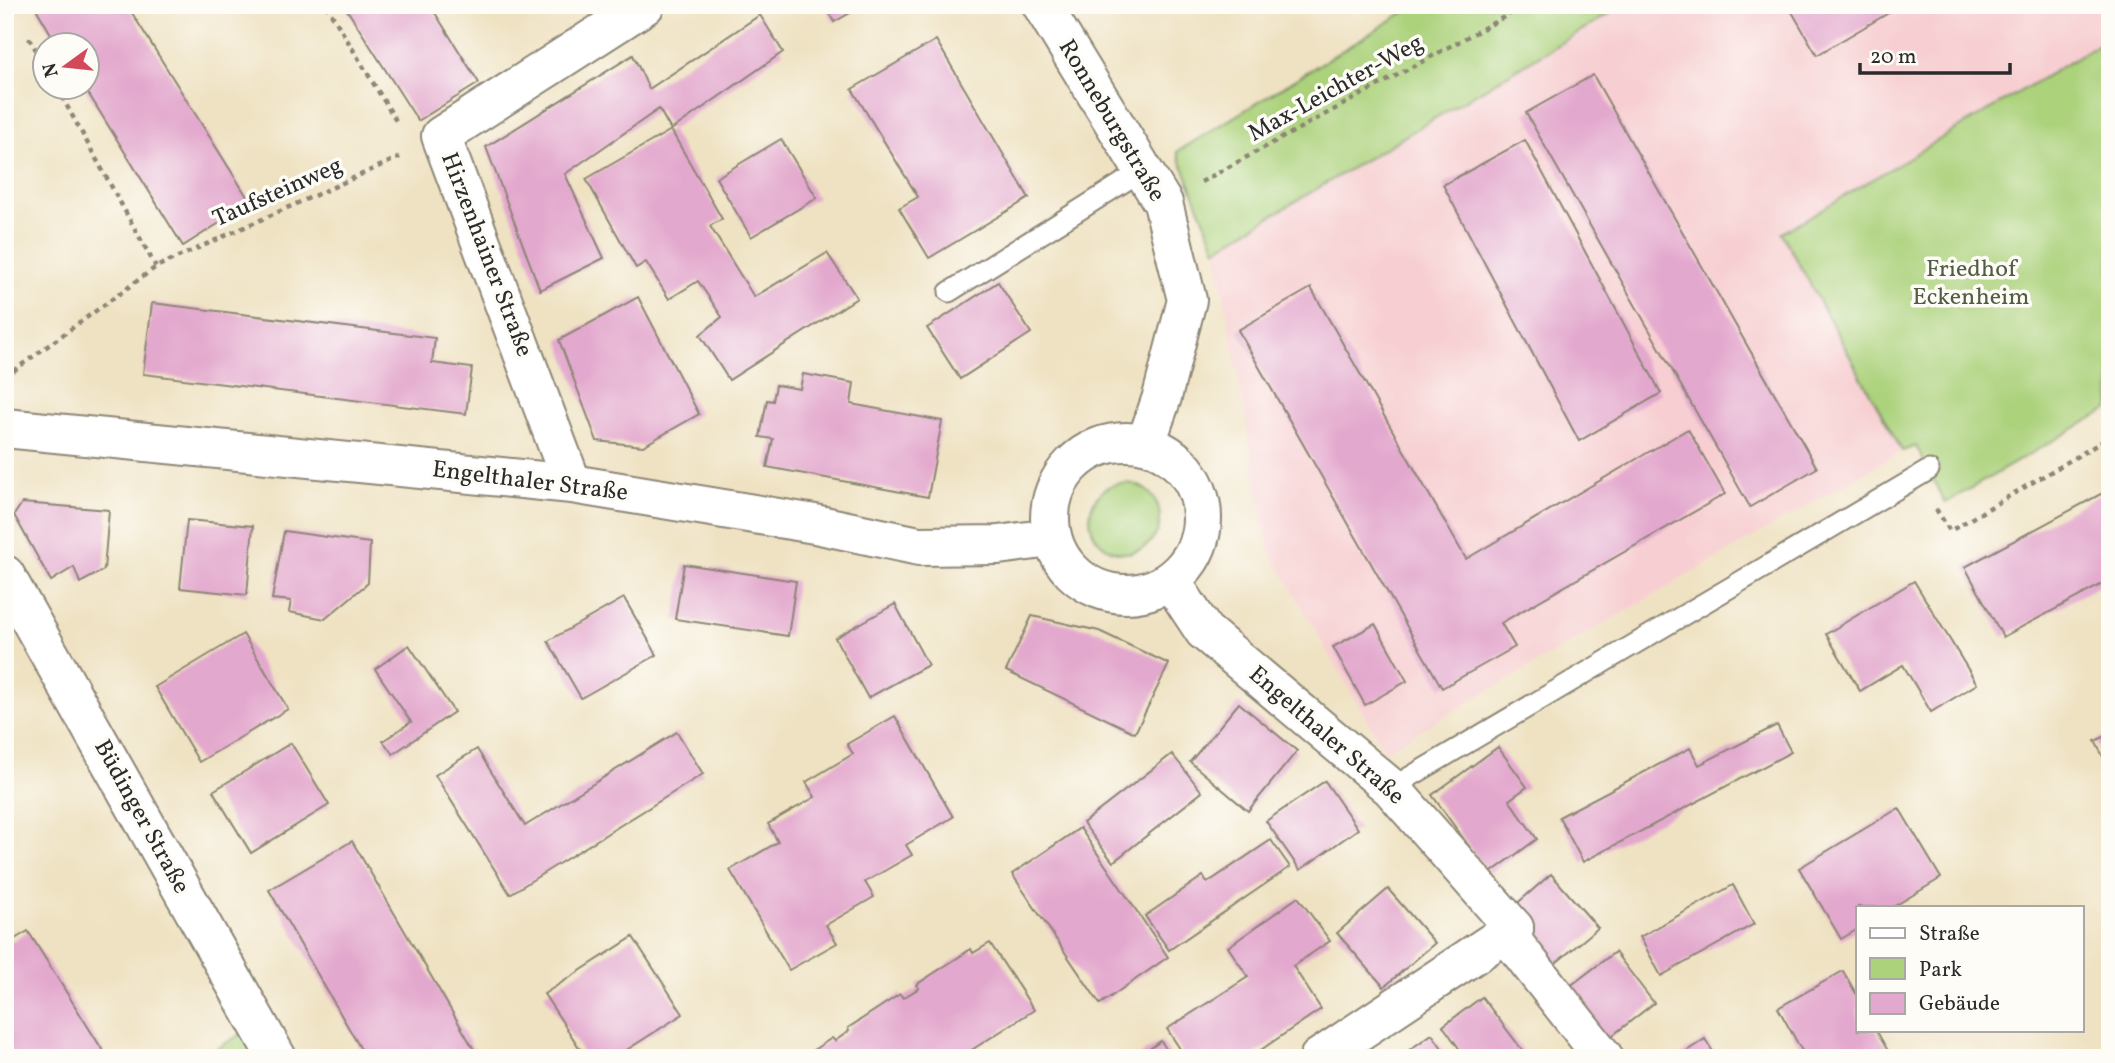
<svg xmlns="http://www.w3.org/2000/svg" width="2115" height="1063" font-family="Vollkorn,serif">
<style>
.built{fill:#f7cfd2}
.green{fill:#acd27c;stroke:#6c7e54;stroke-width:2}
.building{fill:#e3a8cd}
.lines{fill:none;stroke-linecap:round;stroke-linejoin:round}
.lane-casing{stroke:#8d8676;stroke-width:23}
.street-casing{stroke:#8d8676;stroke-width:42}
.path{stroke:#8d8676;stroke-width:4.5;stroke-dasharray:5 5;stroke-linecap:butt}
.lane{stroke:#fff;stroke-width:19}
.street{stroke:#fff;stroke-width:38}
.labels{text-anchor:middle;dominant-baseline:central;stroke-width:7;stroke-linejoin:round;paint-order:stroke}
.street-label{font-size:24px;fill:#2b2b2b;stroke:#fdfcf7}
.park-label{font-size:24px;fill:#525d43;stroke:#fdfcf7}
</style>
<rect width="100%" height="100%" fill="#fdfcf7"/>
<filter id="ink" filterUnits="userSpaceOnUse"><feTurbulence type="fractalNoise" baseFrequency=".0143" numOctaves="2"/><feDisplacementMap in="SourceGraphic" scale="14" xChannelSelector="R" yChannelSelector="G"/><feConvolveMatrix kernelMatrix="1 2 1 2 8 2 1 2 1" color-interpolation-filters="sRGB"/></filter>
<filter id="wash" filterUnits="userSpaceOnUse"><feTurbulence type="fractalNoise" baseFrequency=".00686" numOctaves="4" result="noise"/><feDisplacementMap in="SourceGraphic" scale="28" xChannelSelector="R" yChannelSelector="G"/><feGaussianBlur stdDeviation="1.57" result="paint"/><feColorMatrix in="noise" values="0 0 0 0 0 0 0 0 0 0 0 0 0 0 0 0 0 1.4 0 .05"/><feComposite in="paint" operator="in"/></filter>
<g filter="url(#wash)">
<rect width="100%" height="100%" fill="#efe2c2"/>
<!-- built -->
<polygon class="built" points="1624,5 2110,5 2110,38 1783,233 1902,451 1385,751 1268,548 1216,250"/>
<!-- green -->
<g class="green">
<polygon points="1416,5 1624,5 1216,249 1177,152"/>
<polygon points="2110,38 2110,408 1945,503 1916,446 1902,451 1782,233"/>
<circle cx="1125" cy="518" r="35"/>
<polygon points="265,1020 285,1058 201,1058"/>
</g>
<g id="blocks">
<!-- building -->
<g class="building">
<polygon points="45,5 127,5 251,203 183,246 85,88 88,88 88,46 58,46 37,10"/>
<polygon points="344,5 430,5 479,83 418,121"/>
<polygon points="825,5 864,5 834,22"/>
<polygon points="1788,5 1902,5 1817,55"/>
<polygon points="760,15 783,52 671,130 722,219 710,226 754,297 827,253 857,298 729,380 700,335 722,317 698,281 669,299 646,262 636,268 586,179 671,130 659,109 565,174 604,258 540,290 486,147 633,55 649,89"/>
<polygon points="936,40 1029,198 929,258 899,208 918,197 852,89"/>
<polygon points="1593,75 1817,468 1750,507 1526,113"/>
<polygon points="781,139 817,198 751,237 716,178"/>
<polygon points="1525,140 1661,393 1579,441 1443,185"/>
<polygon points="998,282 1031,333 960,379 927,328"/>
<polygon points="1311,288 1466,559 1688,429 1725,494 1501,623 1515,647 1442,688 1238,330"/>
<polygon points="638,297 699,414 643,446 597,441 559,340"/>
<polygon points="152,303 435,338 432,363 472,368 466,414 143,374"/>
<polygon points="803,374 854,383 851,404 942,421 928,497 767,467 773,439 760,437 767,400 773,401 776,385 800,389"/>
<polygon points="2110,489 2110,580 2003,637 1965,567"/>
<polygon points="22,503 109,510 104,570 80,583 74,567 51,581 14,515"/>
<polygon points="187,520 253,526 247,595 180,588"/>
<polygon points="284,531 370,543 368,583 325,619 289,612 291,601 272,599"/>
<polygon points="684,564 796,581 788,636 675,619"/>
<polygon points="1914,581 1977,684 1931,712 1903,665 1860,691 1826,634"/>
<polygon points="624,598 657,655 581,698 548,641"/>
<polygon points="895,604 928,665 868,698 835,638"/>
<polygon points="1032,616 1099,631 1169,664 1135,733 1006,671"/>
<polygon points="1375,624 1407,681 1365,705 1333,647"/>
<polygon points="243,634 288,709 199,762 155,687"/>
<polygon points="409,645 454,712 393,754 383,741 411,722 375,669"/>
<polygon points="1239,703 1297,751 1248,811 1190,762"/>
<polygon points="895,716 953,817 906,845 912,855 865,882 874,897 826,925 837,943 789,970 730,870 778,842 768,824 815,797 806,782 853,754 847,744"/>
<polygon points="1777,725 1791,752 1583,862 1559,817 1690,748 1699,765"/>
<polygon points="677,732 703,774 510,894 435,775 477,749 525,826"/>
<polygon points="2110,734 2110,770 2095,741"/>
<polygon points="291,743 329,805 251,853 213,791"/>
<polygon points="1498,747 1527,787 1509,800 1537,839 1489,874 1432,795"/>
<polygon points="1172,754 1202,792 1113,862 1083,823"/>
<polygon points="1325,781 1358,829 1300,870 1266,821"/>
<polygon points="1899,808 1941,878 1893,907 1858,907 1858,929 1841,939 1799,868"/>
<polygon points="1080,828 1168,957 1100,1004 1012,874"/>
<polygon points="1271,840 1290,867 1169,950 1145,916 1203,876 1207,883"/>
<polygon points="352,841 383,894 479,1058 366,1058 269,890"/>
<polygon points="1551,874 1598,928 1551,967 1506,913"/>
<polygon points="1733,885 1754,924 1661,976 1640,937"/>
<polygon points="1388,889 1435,943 1384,987 1337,933"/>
<polygon points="1298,897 1330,941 1293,966 1321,1009 1249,1058 1186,1058 1167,1029 1248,977 1228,947"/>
<polygon points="28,931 105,1054 100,1058 5,1058 5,945"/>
<polygon points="633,937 683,1014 614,1058 586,1058 544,994"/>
<polygon points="990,943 1034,1010 959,1058 801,1058 832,1038 835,1041 849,1031 848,1028 900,994 903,998 919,988 916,985 971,949 973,953"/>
<polygon points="1615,952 1654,1003 1604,1042 1565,990"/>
<polygon points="1843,971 1858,997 1858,1030 1876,1030 1892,1058 1806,1058 1778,1008"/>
<polygon points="1482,997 1523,1051 1514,1058 1466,1058 1443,1026"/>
<polygon points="1432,1034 1449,1058 1398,1058"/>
<polygon points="1705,1039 1717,1058 1676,1058"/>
<polygon points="1161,1041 1172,1058 1136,1058"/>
</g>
</g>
</g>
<g filter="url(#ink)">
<use href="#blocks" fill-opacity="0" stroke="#8d8676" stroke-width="2"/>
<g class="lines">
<defs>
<g id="lane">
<polyline points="949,292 1143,170"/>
<polyline points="1391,788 1929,470"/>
</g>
<g id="street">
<polyline points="1042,5 1163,203 1187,300 1162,397 1146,443"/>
<polyline points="5,428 572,484 815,524 919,546 998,545 1051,538"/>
<circle cx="1126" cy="518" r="76"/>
<polyline points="572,484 441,136 645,5"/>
<polyline points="5,575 277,1058"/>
<polyline points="1171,581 1204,631 1391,788 1514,928 1512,941 1604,1058"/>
<polyline points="1319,1058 1514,928"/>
</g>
</defs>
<!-- lane casing -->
<use href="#lane" class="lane-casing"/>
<!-- street casing -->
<use href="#street" class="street-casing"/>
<!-- path -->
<g class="path">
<polyline points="326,5 398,124"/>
<polyline points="29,38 46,67"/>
<polyline points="57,88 156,267"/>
<polyline points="1201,182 1526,5"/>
<polyline points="5,377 156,267 400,157"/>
<polyline points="1936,509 1950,531 2110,437"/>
</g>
<!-- lane -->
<use href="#lane" class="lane"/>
<!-- street -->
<use href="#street" class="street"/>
</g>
</g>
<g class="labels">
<!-- street labels -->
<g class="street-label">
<text transform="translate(1336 89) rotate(-29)">Max-Leichter-Weg</text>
<text transform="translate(1111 121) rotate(59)">Ronneburgstraße</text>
<text transform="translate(278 193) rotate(-24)">Taufsteinweg</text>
<text transform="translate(486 255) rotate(69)">Hirzenhainer Straße</text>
<text transform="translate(530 482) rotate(7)">Engelthaler Straße</text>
<text transform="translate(1326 736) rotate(41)">Engelthaler Straße</text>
<text transform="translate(141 817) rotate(61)">Büdinger Straße</text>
</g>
<!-- park labels -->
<g class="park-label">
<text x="1971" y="270">Friedhof<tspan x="1971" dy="28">Eckenheim</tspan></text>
</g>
</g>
<!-- margin -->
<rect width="2115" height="1063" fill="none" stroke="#fdfcf7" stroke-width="28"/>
<!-- legend -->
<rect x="1856" y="906" width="228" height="126" fill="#fdfcf7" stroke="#a9a8a5" stroke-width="2"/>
<rect x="1870" y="928" width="35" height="10" fill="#ffffff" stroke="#a9a8a5" stroke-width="2"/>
<text x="1919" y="940" font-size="21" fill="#2b2b2b">Straße</text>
<rect x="1870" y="958" width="35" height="21" fill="#acd27c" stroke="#a9a8a5" stroke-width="2"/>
<text x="1919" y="976" font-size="21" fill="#2b2b2b">Park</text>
<rect x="1870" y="993" width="35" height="21" fill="#e3a8cd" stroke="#a9a8a5" stroke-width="2"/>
<text x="1919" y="1010" font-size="21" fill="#2b2b2b">Gebäude</text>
<!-- north arrow -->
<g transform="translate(66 66) rotate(255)"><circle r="33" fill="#fdfcf7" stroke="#a9a8a5" stroke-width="2"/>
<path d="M0-5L12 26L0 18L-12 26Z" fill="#d1495b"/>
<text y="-10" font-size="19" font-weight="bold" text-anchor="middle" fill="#2b2b2b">N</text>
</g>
<!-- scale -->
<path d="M1860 63v10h150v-10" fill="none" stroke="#2b2b2b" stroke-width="3.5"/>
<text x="1870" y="63" font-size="21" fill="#2b2b2b" stroke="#fdfcf7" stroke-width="5" paint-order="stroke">20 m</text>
</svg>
